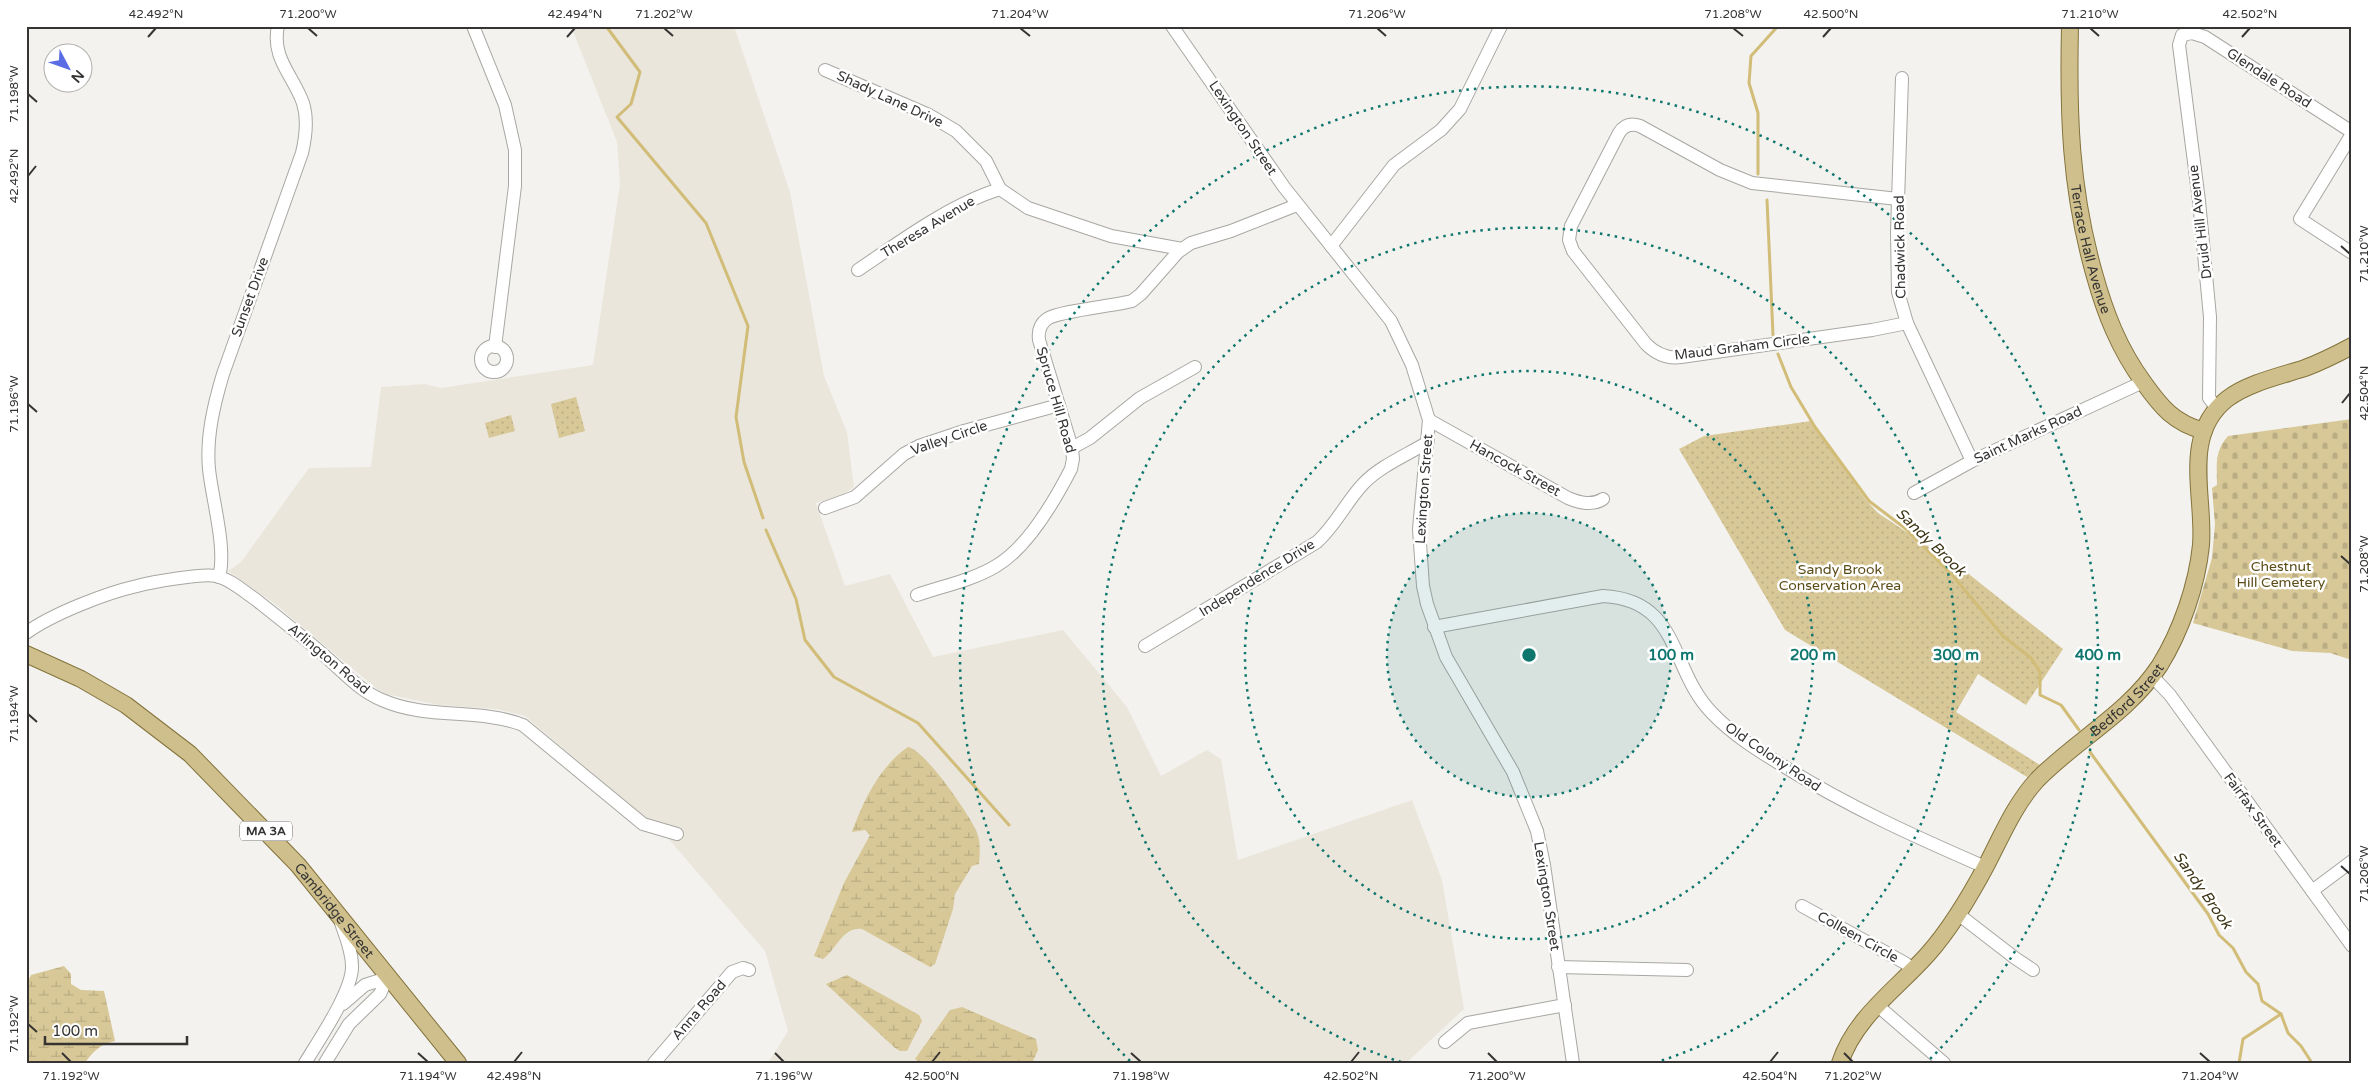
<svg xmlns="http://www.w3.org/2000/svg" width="2378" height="1089" font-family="'Varela Round',sans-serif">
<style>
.built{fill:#eae6db}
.wetland{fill:url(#wetland-marsh)}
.cemetery{fill:url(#cemetery-stones)}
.park{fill:url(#park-dots)}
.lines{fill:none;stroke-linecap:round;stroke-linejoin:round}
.stream{stroke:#d1bc78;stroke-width:3}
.minor-casing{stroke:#a8a7a3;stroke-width:14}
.major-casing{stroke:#84733b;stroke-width:18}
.minor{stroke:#fff;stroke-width:12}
.major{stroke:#cebf8c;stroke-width:16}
.ticks{fill:none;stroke:#353433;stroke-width:2}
.ring{fill:none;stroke:#0f766e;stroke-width:2.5;stroke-dasharray:2.5 5}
.labels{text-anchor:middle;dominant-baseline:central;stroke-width:5;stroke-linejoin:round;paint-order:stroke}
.shield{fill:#fff;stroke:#727170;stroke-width:1}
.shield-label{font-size:12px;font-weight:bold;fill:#353433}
.street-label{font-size:14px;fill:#353433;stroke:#fff}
.park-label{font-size:14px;fill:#5c4d18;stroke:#fff}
.water-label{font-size:15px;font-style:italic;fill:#3d3415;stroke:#fff}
.centre{fill:#0f766e;stroke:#fff;stroke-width:2.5}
.ring-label{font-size:15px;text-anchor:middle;font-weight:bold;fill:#0f766e;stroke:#fff;stroke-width:5;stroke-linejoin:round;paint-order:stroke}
.neatline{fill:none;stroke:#353433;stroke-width:2}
.ticks-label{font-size:12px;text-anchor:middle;fill:#353433}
</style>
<defs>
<pattern id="wetland-marsh" width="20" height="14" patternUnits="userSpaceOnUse" patternTransform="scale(1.25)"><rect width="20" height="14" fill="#d8c897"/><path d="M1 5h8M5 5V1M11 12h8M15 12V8" fill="none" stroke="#baac83"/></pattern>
<pattern id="cemetery-stones" width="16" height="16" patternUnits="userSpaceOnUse" patternTransform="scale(1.25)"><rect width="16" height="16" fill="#d8c897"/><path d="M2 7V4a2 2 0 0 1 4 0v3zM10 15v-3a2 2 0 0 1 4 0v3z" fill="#baac83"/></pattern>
<pattern id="park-dots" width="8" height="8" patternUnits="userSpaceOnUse" patternTransform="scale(1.25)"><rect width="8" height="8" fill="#d8c897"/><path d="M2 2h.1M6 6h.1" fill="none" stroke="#baac83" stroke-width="1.8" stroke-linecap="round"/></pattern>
</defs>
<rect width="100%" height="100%" fill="#f3f2ee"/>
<!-- built -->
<polygon class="built" points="571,26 734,26 790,192 824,376 847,432 854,487 842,495 816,503 845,586 890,574 933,657 1063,630 1127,707 1161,776 1207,750 1221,759 1238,860 1412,800 1442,880 1464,1009 1406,1063 768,1063 788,1031 765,951 666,836 525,716 497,709 439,705 386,694 377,689 275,604 228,571 241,562 309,468 371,467 381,387 425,384 441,388 593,365 620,184 617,142"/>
<!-- wetland -->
<g class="wetland">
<path d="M908,747C925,750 968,813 976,830C981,841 980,853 979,864L972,866L955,894L953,909L935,964L930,967L862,929C843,926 837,949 823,959L814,956L844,883L870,835L865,830L852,832C863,801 880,766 908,747Z"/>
<path d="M64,966L71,974V984L81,990L104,991L115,1041C101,1044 93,1051 85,1063H26V985L31,975Z"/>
<polygon points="847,975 919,1015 922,1021 907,1051 900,1051 895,1048 826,984"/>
<polygon points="962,1007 1036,1039 1038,1050 1032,1063 920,1063 915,1059 950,1010"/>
</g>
<!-- cemetery -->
<path class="cemetery" d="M2352,419V660L2330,653L2292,651L2193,623L2212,558L2215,524L2212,488L2217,485C2217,466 2214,451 2228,436Z"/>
<!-- park -->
<g class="park">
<polygon points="576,397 585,431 559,438 551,404"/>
<polygon points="511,415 515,431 489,438 485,423"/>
<polygon points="1811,421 1866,500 1878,513 1965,571 2063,649 2026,705 1978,674 1956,712 2040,765 2027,777 1785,630 1679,449 1704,436"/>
</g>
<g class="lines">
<!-- stream -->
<g class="stream">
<polyline points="606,26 640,72 631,104 617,117 706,223 748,326 736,417 744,462 763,518"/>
<polyline points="1758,174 1758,113 1749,83 1751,56 1778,26"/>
<polyline points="1767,200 1773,335"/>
<polyline points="1778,354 1791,387 1815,427 1869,501 1906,529 1953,576 2003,636 2031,658 2040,672 2040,695 2061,705 2079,730"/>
<polyline points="766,530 796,599 805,640 834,677 918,723 1009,825"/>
<polyline points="2090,752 2208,914 2219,935 2233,948 2246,972 2258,984 2262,1001 2281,1014 2288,1033 2301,1046 2312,1063"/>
<polyline points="2239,1063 2243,1039 2281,1014"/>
</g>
<defs>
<g id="minor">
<polyline points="473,26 505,105 515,150 515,186 495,347"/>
<polyline points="1172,26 1284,187 1391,321 1412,365 1429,420 1419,529 1423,586 1427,604 1446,657 1513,772 1537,831 1544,865 1573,1063"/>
<polyline points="825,70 929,115 956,131 986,161 1000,189 1028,208 1111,236 1182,249"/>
<polyline points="1902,78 1897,232 1898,292 1907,323 1972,461"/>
<polyline points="2352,134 2300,219 2352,253"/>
<path d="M1898,199L1752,183L1720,170L1640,126C1631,123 1624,125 1619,133L1571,226L1569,240L1573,251L1646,344C1656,354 1667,359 1681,357L1872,330L1907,323"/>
<polyline points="1331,246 1394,165 1441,130 1460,109 1501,26"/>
<path d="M858,270C901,241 951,204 1000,189"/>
<circle cx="494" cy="359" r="13"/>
<polyline points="2217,409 2209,398 2210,317 2199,201 2179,45 2182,35 2192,33 2205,37 2352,132"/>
<path d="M1429,420L1568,498C1580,503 1592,506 1603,499"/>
<polyline points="1072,448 1090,438 1140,398 1195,367"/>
<polyline points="1914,493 1972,461 2143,382"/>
<polyline points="825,508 855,497 904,454 919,446 964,431 1059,405"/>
<path d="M219,577C227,549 212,499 209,469C206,437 214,404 223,374L302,153C306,136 308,119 303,103C293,75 271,58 278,26"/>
<path d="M917,595C943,586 973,580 996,566C1027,548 1055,500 1071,469L1073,459L1072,448L1039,340C1038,332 1040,324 1047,319C1059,311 1113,306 1132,301L1141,294L1178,252L1191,243L1231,231L1297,205"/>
<path d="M1434,627L1603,596C1681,600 1669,669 1712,713C1733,735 1759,751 1785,767C1849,807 1916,837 1985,867"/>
<path d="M26,633C52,614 106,593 137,586C152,582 203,573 216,576C230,579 243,591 255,599C279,618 302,636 325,656C343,672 360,691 382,700C427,720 479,708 523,725L643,824L677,834"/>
<path d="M1145,646L1317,542C1336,525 1346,502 1363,484C1380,466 1407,455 1428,442"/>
<polyline points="2152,676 2170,695 2352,946"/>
<polyline points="2312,891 2352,861"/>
<polyline points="1802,906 1905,963 1913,970"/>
<polyline points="1958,914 2015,958 2033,970"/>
<polyline points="1558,967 1687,970"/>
<polyline points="343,1004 365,985 387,978"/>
<polyline points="1878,1006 1944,1063"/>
<polyline points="1445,1042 1468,1023 1565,1005"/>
<path d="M305,1063C319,1040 353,990 352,966C352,950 345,935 340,920"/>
<polyline points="325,1063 349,1024 380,994 387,978"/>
<polyline points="654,1063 732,972 743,968 749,970"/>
</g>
<g id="major">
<path id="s1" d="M2070,26C2068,114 2070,188 2094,273C2105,313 2119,349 2144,383C2161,407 2174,423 2204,431"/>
<path id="s2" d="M26,654L81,679L126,705L190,754L298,865L458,1063"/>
<path id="s3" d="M1840,1063C1855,1017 1897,989 1928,954C1952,927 1970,896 1987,864C2002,835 2015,804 2037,780C2077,739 2128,714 2160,665C2181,631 2197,585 2201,545C2205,497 2181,435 2227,399C2248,383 2280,376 2305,368C2321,362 2337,354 2352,346"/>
</g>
</defs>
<!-- minor casing -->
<use href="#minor" class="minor-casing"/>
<!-- major casing -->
<use href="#major" class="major-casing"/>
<!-- minor -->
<use href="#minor" class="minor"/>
<!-- major -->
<use href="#major" class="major"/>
</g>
<!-- ticks -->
<path class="ticks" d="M308,28L317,36M664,28L673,36M1020,28L1030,36M1377,28L1386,36M1733,28L1743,36M2090,28L2099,36M148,37L156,28M567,37L575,28M1823,37L1831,28M2242,37L2250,28M28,94L37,102M28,176L36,166M2341,246L2350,254M2342,403L2350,393M28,404L37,412M2341,556L2350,564M28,714L37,722M2341,866L2350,874M28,1024L37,1032M62,1053L71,1062M418,1053L428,1062M775,1053L784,1062M1131,1053L1141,1062M1488,1053L1497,1062M1844,1053L1853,1062M2200,1053L2210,1062M514,1062L522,1052M932,1062L940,1052M1351,1062L1359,1052M1770,1062L1778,1052"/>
<!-- distance rings -->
<circle cx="1529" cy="655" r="142" fill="#0f766e" fill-opacity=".12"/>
<g class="ring">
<circle cx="1529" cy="655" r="142"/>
<circle cx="1529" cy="655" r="284"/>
<path d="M1401 1062A427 427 0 1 1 1657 1062"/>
<path d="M1130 1061A569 569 0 1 1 1928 1061"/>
</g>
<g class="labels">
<!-- shield labels -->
<rect class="shield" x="240" y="821.5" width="52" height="19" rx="4"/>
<g class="shield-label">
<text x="266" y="831">MA 3A</text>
</g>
<!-- street labels -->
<g class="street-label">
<text transform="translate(2269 78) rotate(33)">Glendale Road</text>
<text transform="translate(890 99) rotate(25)">Shady Lane Drive</text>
<text transform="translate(1243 128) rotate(56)">Lexington Street</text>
<text transform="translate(2200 222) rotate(-97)">Druid Hill Avenue</text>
<text transform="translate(928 227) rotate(-31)">Theresa Avenue</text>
<text transform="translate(1900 247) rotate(-91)">Chadwick Road</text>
<text stroke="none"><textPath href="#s1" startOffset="225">Terrace Hall Avenue</textPath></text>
<text transform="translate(250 297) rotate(-70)">Sunset Drive</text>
<text transform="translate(1742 347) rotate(-7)">Maud Graham Circle</text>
<text transform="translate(1056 400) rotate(74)">Spruce Hill Road</text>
<text transform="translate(2028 435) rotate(-25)">Saint Marks Road</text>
<text transform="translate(949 438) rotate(-19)">Valley Circle</text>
<text transform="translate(1515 468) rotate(29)">Hancock Street</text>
<text transform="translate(1424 489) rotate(-86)">Lexington Street</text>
<text transform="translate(1257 578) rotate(-32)">Independence Drive</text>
<text transform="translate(329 659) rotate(40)">Arlington Road</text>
<text stroke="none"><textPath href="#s3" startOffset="468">Bedford Street</textPath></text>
<text transform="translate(1773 757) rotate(34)">Old Colony Road</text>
<text transform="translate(2253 810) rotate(54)">Fairfax Street</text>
<text transform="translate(1547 896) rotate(81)">Lexington Street</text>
<text stroke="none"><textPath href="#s2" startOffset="406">Cambridge Street</textPath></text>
<text transform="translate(1858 937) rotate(29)">Colleen Circle</text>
<text transform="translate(699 1010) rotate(-49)">Anna Road</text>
</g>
<!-- park labels -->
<g class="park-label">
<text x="2281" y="566">Chestnut<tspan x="2281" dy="16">Hill Cemetery</tspan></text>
<text x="1840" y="569">Sandy Brook<tspan x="1840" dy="16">Conservation Area</tspan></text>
</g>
<!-- water labels -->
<g class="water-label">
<text transform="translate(1931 542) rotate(44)">Sandy Brook</text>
<text transform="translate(2203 890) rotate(55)">Sandy Brook</text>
</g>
</g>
<circle cx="1529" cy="655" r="8" class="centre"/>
<g class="ring-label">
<text x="1671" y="660">100 m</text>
<text x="1813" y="660">200 m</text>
<text x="1956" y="660">300 m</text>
<text x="2098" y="660">400 m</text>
</g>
<!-- border -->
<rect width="2378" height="1089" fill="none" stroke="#ffffff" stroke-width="55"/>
<!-- north arrow -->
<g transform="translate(68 68) rotate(131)"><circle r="24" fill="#ffffff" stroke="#aeaead"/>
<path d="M0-4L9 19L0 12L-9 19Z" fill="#5a6de4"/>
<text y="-8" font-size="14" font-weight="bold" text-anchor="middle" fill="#353433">N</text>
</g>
<!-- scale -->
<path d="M45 1036v8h142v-8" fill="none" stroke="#353433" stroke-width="2.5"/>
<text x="52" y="1036" font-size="15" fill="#353433" stroke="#ffffff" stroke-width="4" paint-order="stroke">100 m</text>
<rect x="28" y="28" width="2322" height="1034" class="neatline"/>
<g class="ticks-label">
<text x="156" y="18">42.492°N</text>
<text x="308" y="18">71.200°W</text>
<text x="575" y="18">42.494°N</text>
<text x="664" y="18">71.202°W</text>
<text x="1020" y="18">71.204°W</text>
<text x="1377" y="18">71.206°W</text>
<text x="1733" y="18">71.208°W</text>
<text x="1831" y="18">42.500°N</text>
<text x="2090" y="18">71.210°W</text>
<text x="2250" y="18">42.502°N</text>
<text transform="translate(14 94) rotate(-90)" y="4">71.198°W</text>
<text transform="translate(14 176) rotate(-90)" y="4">42.492°N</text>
<text transform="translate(2364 254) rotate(-90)" y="4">71.210°W</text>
<text transform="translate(2364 393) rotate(-90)" y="4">42.504°N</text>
<text transform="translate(14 404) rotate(-90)" y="4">71.196°W</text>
<text transform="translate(2364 564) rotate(-90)" y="4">71.208°W</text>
<text transform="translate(14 714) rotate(-90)" y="4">71.194°W</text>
<text transform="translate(2364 874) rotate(-90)" y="4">71.206°W</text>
<text transform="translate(14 1024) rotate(-90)" y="4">71.192°W</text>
<text x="71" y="1080">71.192°W</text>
<text x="428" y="1080">71.194°W</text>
<text x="514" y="1080">42.498°N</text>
<text x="784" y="1080">71.196°W</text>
<text x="932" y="1080">42.500°N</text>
<text x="1141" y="1080">71.198°W</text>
<text x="1351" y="1080">42.502°N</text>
<text x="1497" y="1080">71.200°W</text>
<text x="1770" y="1080">42.504°N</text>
<text x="1853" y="1080">71.202°W</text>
<text x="2210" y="1080">71.204°W</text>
</g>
</svg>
